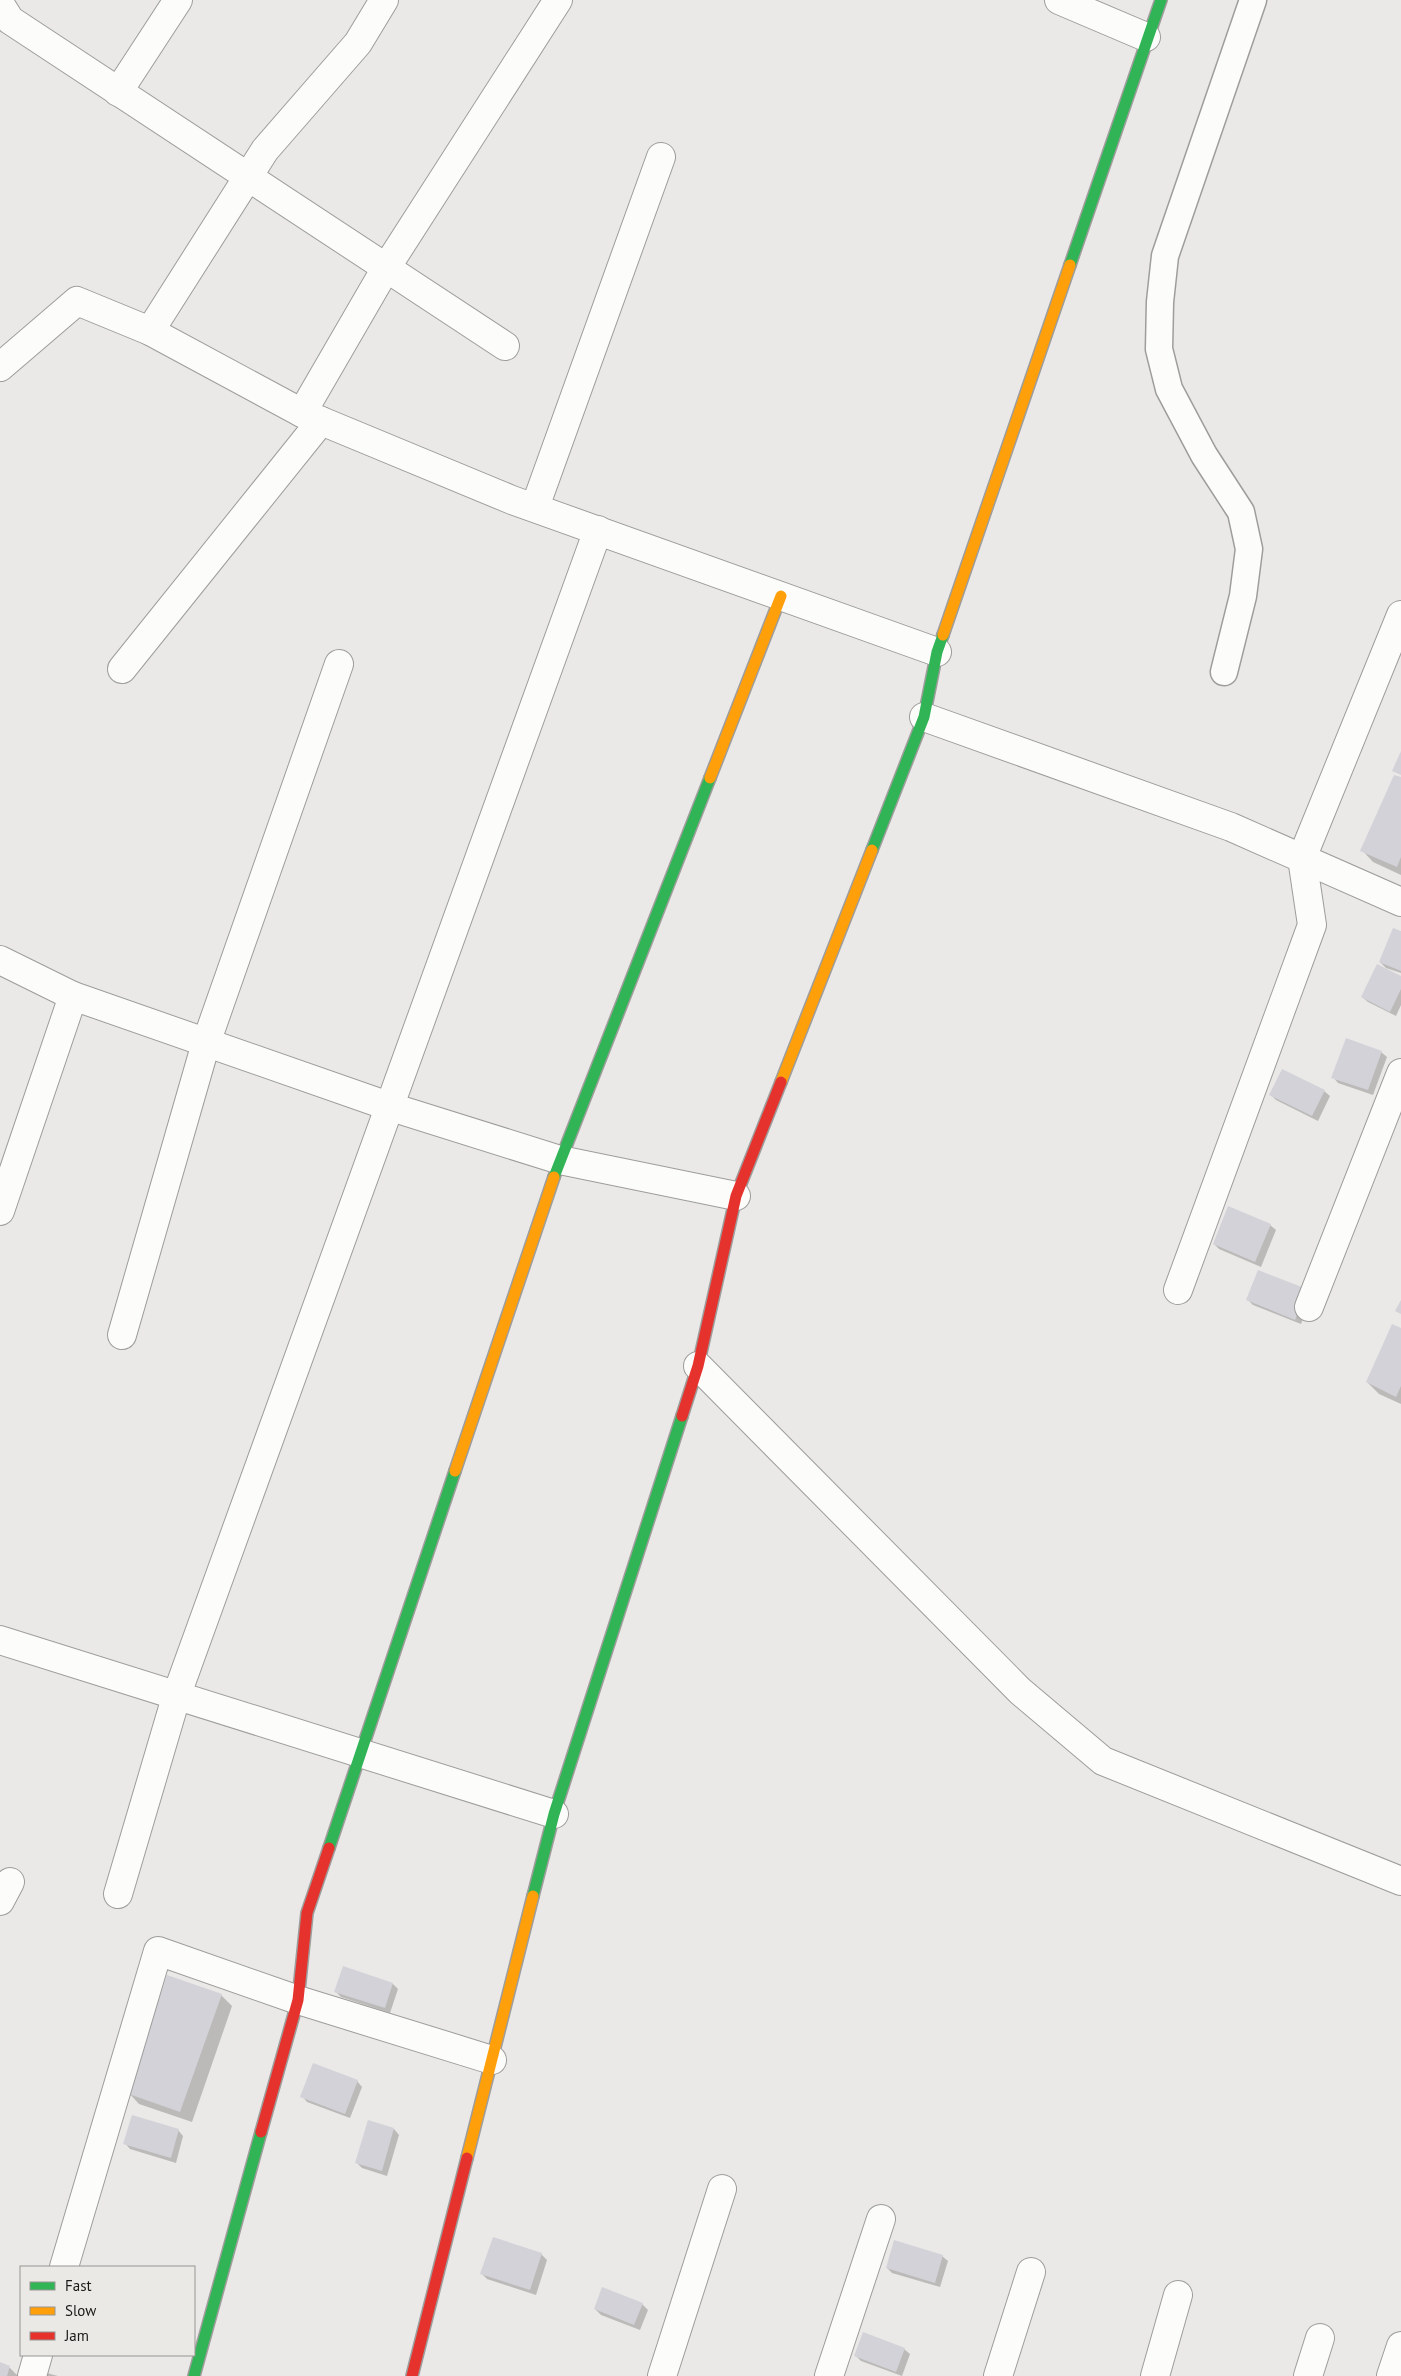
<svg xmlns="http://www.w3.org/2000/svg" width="1401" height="2376" font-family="'PT Sans',sans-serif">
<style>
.shadow{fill:#0003}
.building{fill:#d3d2d8}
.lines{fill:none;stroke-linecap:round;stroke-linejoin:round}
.lane-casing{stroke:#9e9d9c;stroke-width:29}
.street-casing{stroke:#9e9d9c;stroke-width:30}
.fast-casing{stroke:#9e9d9c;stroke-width:14}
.slow-casing{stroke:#9e9d9c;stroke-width:14}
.jam-casing{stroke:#9e9d9c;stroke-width:14}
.lane{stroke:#fcfcfb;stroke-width:26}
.street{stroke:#fcfcfb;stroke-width:28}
.fast{stroke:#30b455;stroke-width:11}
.slow{stroke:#ff9f0a;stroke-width:11}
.jam{stroke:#e5322d;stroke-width:11}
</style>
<rect width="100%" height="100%" fill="#eae9e7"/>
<!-- shadow -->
<g class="shadow">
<polygon points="1401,779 1401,875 1373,862 1362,850"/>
<polygon points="1401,932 1401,973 1386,968 1380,962"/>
<polygon points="1401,977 1401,1005 1396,1016 1368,1002 1362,997"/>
<polygon points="1381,1052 1387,1057 1373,1095 1338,1083 1333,1077"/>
<polygon points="1324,1091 1330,1096 1318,1121 1276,1100 1270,1094"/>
<polygon points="1270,1225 1276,1230 1261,1267 1219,1249 1214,1244"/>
<polygon points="1312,1296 1301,1324 1253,1305 1248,1300"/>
<polygon points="1401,1329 1401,1404 1379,1394 1367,1382"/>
<polygon points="393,1984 398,1989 390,2013 341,1997 336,1992"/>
<polygon points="221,1995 232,2006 192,2122 139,2104 128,2092"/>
<polygon points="357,2081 362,2087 350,2118 307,2102 302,2096"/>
<polygon points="394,2129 399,2135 387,2176 362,2168 356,2162"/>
<polygon points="178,2130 183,2136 176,2163 130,2149 125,2143"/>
<polygon points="541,2254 547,2260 536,2295 487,2279 482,2274"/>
<polygon points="942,2256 948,2261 940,2287 892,2273 887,2268"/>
<polygon points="642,2304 648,2310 640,2330 601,2315 595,2309"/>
<polygon points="904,2349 910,2354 902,2376 861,2361 856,2356"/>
<polygon points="0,2364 10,2368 18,2376 0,2376"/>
<polygon points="47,2373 58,2376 47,2376"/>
</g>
<!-- building -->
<g class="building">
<polygon points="1401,751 1401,775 1392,771"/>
<polygon points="1394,775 1401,777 1401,857 1397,867 1360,851"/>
<polygon points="1393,928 1401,931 1401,971 1379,962"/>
<polygon points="1377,964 1401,976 1401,989 1390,1012 1361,997"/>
<polygon points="1346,1038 1382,1051 1368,1090 1331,1078"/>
<polygon points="1282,1069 1325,1090 1312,1116 1269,1095"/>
<polygon points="1228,1206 1271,1224 1255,1262 1213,1244"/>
<polygon points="1258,1270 1307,1289 1295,1320 1246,1300"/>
<polygon points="1401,1300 1401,1314 1395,1311"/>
<polygon points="1392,1324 1401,1328 1401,1386 1396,1397 1366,1382"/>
<polygon points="343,1966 393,1983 385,2008 334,1992"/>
<polygon points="167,1975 222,1994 180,2112 126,2093"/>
<polygon points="313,2063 358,2080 345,2114 300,2097"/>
<polygon points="132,2115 179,2129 171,2158 123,2144"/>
<polygon points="368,2120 394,2128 382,2171 355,2163"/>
<polygon points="493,2237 542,2253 530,2290 480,2274"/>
<polygon points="894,2240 943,2255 935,2283 886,2268"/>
<polygon points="602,2287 643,2303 634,2325 594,2309"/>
<polygon points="863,2332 905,2348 896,2372 854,2356"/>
<polygon points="0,2362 10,2366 7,2376 0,2376"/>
</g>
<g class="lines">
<defs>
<polyline id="lane" points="1224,672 1243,596 1249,549 1241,512 1204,455 1169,389 1159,349 1160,302 1165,256 1253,0"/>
<g id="street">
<polyline points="1059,0 1146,37"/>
<polyline points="0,4 10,20 505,346"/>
<polyline points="118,92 178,0"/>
<polyline points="150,331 265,150 358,43 384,0"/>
<polyline points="0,367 77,301 150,331 302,413 512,500 937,652"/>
<polyline points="302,413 386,268 558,0"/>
<polyline points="535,507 661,157"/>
<polyline points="122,669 321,421"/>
<polyline points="924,717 1231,827 1401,902"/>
<polyline points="0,960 73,996"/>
<polyline points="0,1211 73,996 391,1107 560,1160 736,1196"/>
<polyline points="1178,1290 1312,925 1302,858 1401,615"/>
<polyline points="1309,1307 1401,1073"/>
<polyline points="122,1335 206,1043 339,664"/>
<polyline points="698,1366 1020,1691 1103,1761 1401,1881"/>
<polyline points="0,1640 554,1814"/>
<polyline points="118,1894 177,1694 598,530"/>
<polyline points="0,1901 10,1882"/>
<polyline points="64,2267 158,1951 298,2000 492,2060"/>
<polyline points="32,2376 38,2355"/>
<polyline points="662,2376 722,2189"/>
<polyline points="829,2376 881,2219"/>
<polyline points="998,2376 1031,2272"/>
<polyline points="1155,2376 1178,2295"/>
<polyline points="1308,2376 1320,2338"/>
<polyline points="1391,2376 1401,2346"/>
</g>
<g id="fast">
<polyline points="1070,265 1161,0"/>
<polyline points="872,850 924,717 937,652 943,635"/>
<polyline points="554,1177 710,778"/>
<polyline points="329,1848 455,1471"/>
<polyline points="533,1896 554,1814 682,1416"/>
<polyline points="194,2376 261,2132"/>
</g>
<g id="slow">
<polyline points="943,635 1070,265"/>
<polyline points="710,778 781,596"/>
<polyline points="781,1082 872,850"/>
<polyline points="455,1471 554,1177"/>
<polyline points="467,2158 533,1896"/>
</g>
<g id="jam">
<polyline points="682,1416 698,1366 736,1196 781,1082"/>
<polyline points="261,2132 298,2000 307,1913 329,1848"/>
<polyline points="412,2376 467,2158"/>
</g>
</defs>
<!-- lane casing -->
<use href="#lane" class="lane-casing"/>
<!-- street casing -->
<use href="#street" class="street-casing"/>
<!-- fast casing -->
<use href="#fast" class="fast-casing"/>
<!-- slow casing -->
<use href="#slow" class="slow-casing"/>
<!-- jam casing -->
<use href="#jam" class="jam-casing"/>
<!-- lane -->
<use href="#lane" class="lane"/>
<!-- street -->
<use href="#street" class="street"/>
<!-- fast -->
<use href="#fast" class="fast"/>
<!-- slow -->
<use href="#slow" class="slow"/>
<!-- jam -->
<use href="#jam" class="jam"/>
</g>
<!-- legend -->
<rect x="20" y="2266" width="175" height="90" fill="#ebe9e6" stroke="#979694"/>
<rect x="30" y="2282" width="25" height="8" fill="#30b455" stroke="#979694"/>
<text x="65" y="2291" font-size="15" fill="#1a1918">Fast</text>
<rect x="30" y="2307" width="25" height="8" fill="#ff9f0a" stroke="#979694"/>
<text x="65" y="2316" font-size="15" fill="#1a1918">Slow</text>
<rect x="30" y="2332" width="25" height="8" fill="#e5322d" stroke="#979694"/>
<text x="65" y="2341" font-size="15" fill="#1a1918">Jam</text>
</svg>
